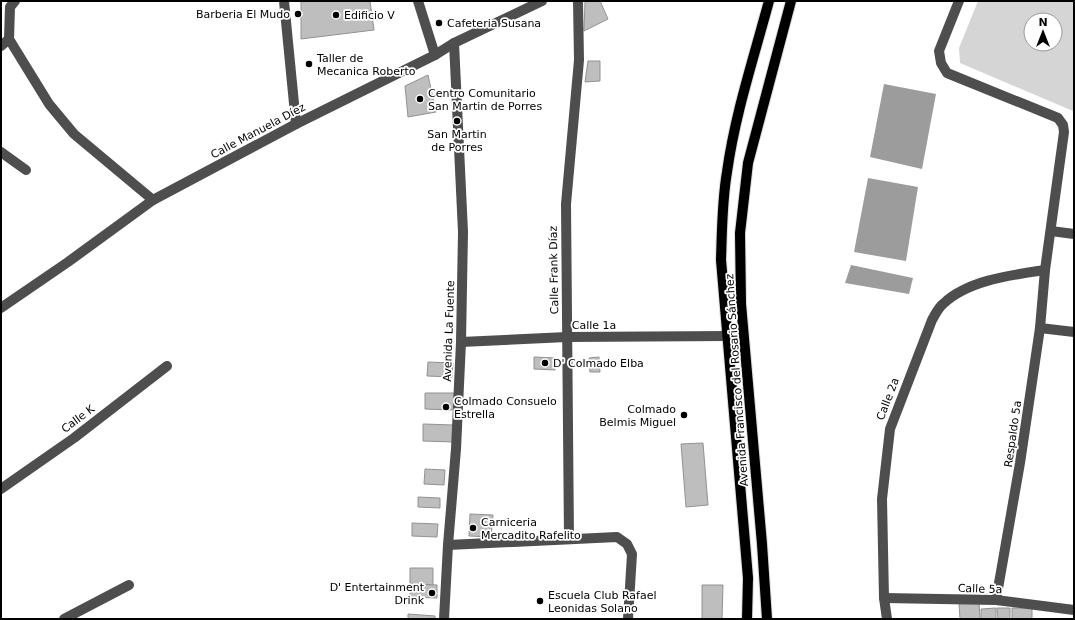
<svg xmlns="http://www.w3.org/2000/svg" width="1075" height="620" font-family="'DejaVu Sans',sans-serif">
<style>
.green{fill:#d5d5d5;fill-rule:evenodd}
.water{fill:#9c9c9c}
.building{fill:#bebebe;stroke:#929292}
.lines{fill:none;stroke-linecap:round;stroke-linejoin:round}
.major-casing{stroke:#dbdbdb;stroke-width:12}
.minor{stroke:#4e4e4e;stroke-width:10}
.major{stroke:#000;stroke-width:10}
.poi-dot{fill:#000;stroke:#fff;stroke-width:1.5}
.labels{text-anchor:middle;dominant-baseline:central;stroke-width:3.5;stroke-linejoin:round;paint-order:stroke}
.poi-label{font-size:11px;fill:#000;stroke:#fff;text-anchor:start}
.street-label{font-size:11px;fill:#000;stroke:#fff}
</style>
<rect width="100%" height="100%" fill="#fff"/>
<!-- green -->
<path class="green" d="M978,1H1074L1073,111L960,63L959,48ZM1031,20H1055V44H1031Z"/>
<!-- water -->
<g class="water">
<polygon points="884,84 936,94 922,169 870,157"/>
<polygon points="868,178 918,187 906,261 854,252"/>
<polygon points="851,265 913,278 909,294 845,283"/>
</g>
<!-- building -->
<g class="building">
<polygon points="301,1 370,1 374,30 301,39"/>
<polygon points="585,1 600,1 608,19 584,31"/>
<polygon points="588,61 600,61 600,81 585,82"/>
<polygon points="428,75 436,112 408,117 405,86"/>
<polygon points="534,357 555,358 555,370 534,369"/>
<polygon points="599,357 600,372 590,372 589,358"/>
<polygon points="428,362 453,363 452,377 427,376"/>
<polygon points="425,393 454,393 454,410 425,409"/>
<polygon points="423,424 454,425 453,442 423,441"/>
<polygon points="703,443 708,505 686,507 681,444"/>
<polygon points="425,469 445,470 444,485 424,484"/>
<polygon points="418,497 440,498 440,508 418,507"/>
<polygon points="470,514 493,515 491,537 469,536"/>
<polygon points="412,523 438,524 437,537 412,536"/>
<polygon points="410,568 433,568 433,585 410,584"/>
<polygon points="410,584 437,585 437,598 410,597"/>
<polygon points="702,585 723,585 722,619 702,619"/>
<polygon points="979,602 980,619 960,619 959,603"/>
<polygon points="996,608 996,619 981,619 981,609"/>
<polygon points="997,608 1010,608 1010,619 998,619"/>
<rect x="1012" y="608" width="20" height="11"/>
<polygon points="408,614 435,616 435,619 408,619"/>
</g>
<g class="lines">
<defs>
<g id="major">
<path d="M747,619L748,578L721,260C722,231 722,201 727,172C735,114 754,57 769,1"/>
<polyline points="767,619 762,544 741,304 740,233 748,163 791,1"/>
</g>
</defs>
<!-- major casing -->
<use href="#major" class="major-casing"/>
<!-- minor -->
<g class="minor">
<polyline points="284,1 296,124"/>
<polyline points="418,1 435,55"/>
<polyline points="959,1 939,51 941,63 947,73 1058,118 1063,125 1064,132 1045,270 1040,328 1020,463 996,600"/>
<polyline points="9,39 49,104 74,134 153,200"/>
<polyline points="1,46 9,39 10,7 15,1"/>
<polyline points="1,152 26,170"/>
<polyline points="1051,231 1074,234"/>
<polyline points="1,308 68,262 153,200 296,124 435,55 454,43 542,1"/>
<polyline points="1040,328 1074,332"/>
<polyline points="461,342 567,337 728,336"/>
<polyline points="1,489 74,438 167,366"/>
<polyline points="569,539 566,204 579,60 578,1"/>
<polyline points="448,545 617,537 627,544 632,554 628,619"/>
<polyline points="884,598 996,600 1074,610"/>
<polyline points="64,619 129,585"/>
<polyline points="444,619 448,545 456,449 461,342 463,232 454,43"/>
<path d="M887,619L884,598L882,499L890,429L932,320C935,315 938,308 943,304C968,280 1012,275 1045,270"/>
</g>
<!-- major -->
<use href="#major" class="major"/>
</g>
<!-- markers -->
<g class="poi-dot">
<circle cx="298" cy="14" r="4"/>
<circle cx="336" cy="15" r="4"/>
<circle cx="439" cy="23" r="4"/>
<circle cx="309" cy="64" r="4"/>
<circle cx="420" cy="99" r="4"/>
<circle cx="457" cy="121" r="4"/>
<circle cx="545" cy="363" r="4"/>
<circle cx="446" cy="407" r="4"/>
<circle cx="684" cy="415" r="4"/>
<circle cx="473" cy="528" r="4"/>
<circle cx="432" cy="593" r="4"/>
<circle cx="540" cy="601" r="4"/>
</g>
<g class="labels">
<!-- poi labels -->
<g class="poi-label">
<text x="290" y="14" text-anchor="end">Barberia El Mudo</text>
<text x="344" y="15">Edificio V</text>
<text x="447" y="23">Cafeteria Susana</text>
<text x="317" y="58">Taller de<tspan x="317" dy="13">Mecanica Roberto</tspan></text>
<text x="428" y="93">Centro Comunitario<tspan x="428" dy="13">San Martin de Porres</tspan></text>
<text x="457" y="134" text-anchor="middle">San Martin<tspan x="457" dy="13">de Porres</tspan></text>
<text x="553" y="363">D' Colmado Elba</text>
<text x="454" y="401">Colmado Consuelo<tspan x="454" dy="13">Estrella</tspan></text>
<text x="676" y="409" text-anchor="end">Colmado<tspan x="676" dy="13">Belmis Miguel</tspan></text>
<text x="481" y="522">Carniceria<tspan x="481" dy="13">Mercadito Rafelito</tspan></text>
<text x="424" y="587" text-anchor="end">D' Entertainment<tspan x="424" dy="13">Drink</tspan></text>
<text x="548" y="595">Escuela Club Rafael<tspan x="548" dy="13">Leonidas Solano</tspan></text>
</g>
<!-- street labels -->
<g class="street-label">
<text transform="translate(258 131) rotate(-28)">Calle Manuela Díez</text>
<text transform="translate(554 270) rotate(-91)">Calle Frank Díaz</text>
<text x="594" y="325">Calle 1a</text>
<text transform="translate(449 331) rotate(-88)">Avenida La Fuente</text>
<text transform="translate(737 380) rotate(-94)">Avenida Francisco del Rosario Sánchez</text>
<text transform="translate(888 399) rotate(-69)">Calle 2a</text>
<text transform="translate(78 419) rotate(-37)">Calle K</text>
<text transform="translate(1013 434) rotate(-82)">Respaldo 5a</text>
<text transform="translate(980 589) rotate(2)">Calle 5a</text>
</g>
</g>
<!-- border -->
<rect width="1075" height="620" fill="none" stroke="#000000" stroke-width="4"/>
<!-- north arrow -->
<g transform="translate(1043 32)"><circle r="19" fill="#ffffff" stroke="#999999"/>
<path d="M0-3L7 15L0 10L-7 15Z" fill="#000000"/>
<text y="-6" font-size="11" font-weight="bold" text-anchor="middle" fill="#000000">N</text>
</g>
</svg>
